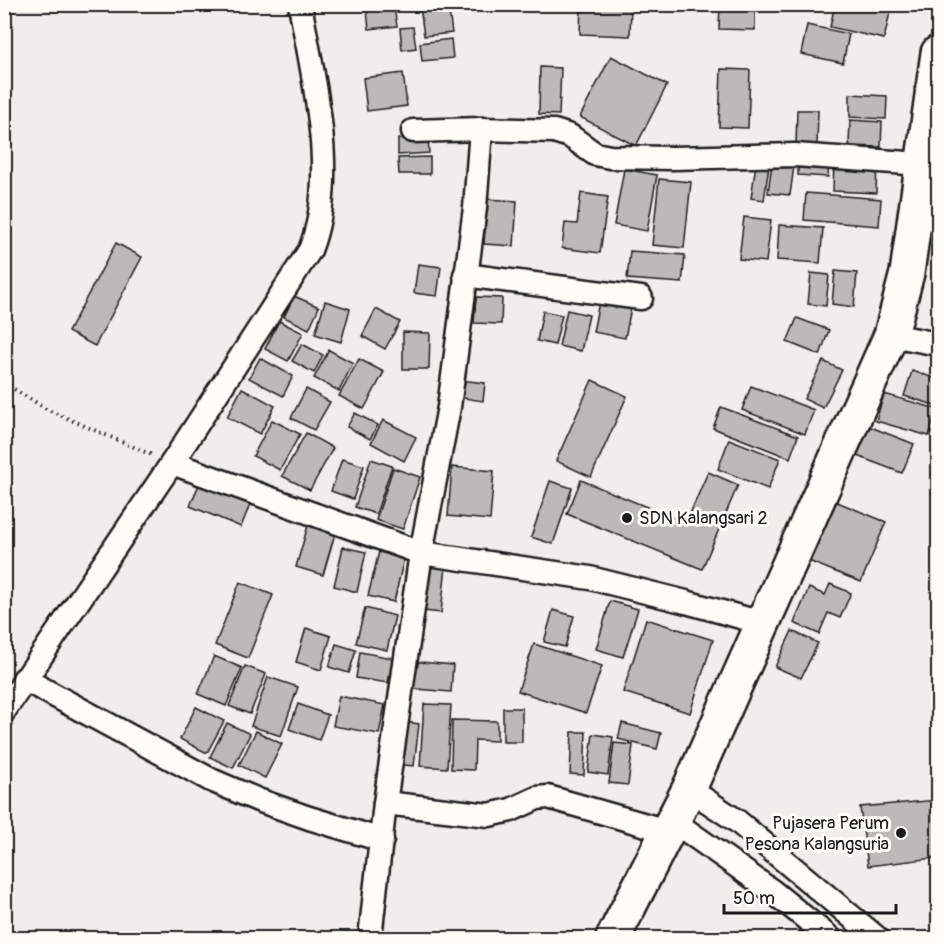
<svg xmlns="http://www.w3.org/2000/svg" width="943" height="943" font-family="Pangolin,sans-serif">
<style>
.building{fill:#bbbab6;stroke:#1c1c1c;stroke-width:1.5}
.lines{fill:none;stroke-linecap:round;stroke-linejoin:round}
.street-casing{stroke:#1c1c1c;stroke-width:27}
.primary-casing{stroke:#1c1c1c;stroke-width:38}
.path{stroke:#1c1c1c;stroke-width:4;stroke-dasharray:1.5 4.5;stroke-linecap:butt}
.street{stroke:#fdfcf7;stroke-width:22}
.primary{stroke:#fdfcf7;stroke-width:33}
.poi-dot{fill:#1c1c1c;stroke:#fdfcf7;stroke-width:2}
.labels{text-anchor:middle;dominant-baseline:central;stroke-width:6;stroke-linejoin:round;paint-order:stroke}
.poi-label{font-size:18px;fill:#1c1c1c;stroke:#fdfcf7;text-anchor:start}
</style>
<rect width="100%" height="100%" fill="#f0eeea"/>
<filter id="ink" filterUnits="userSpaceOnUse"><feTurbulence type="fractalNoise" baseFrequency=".0167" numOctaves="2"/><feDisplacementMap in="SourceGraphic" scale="12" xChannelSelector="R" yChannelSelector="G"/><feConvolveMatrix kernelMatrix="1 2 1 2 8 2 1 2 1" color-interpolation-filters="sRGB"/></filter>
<g filter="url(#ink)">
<!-- building -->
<g class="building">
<polygon points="448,4 452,33 424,36 420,7"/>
<polygon points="581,4 631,4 630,36 580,34"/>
<polygon points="720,4 755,4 755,30 719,29"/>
<polygon points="835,4 876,4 891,8 884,39 830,27"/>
<polygon points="394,7 397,26 369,29 367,11"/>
<polygon points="807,25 849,34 843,63 801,54"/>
<polygon points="413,27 416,48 402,50 400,28"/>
<polygon points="451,39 453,58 422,61 420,43"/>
<polygon points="611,56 667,85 636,146 580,117"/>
<polygon points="540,67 561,68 559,115 539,114"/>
<polygon points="721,69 750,70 748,128 719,127"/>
<polygon points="403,73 407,106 367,111 363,78"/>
<polygon points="850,94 887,96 886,119 850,117"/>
<polygon points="797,110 818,110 817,146 796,145"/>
<polygon points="850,120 882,122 881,147 849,146"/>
<polygon points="428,138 429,153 398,155 398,139"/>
<polygon points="430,157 430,174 399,174 398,158"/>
<polygon points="798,160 829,162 828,177 798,175"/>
<polygon points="834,160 877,162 876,193 833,191"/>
<polygon points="772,163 794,166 790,195 768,193"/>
<polygon points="756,164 769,166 764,200 751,198"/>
<polygon points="624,169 657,175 647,231 614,225"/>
<polygon points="659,179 691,182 684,248 652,245"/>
<polygon points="581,193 608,197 600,253 562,248 565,223 577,224"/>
<polygon points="806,193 881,199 879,226 804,220"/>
<polygon points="487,199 517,201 514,246 484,244"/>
<polygon points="744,217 771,220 766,262 739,259"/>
<polygon points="779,225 823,228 820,263 777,260"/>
<polygon points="116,243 142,257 95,346 68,332"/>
<polygon points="630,251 685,255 682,283 627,279"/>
<polygon points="418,264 441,267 437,296 414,293"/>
<polygon points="835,271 857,273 854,307 832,304"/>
<polygon points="811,273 829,275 826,306 808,304"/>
<polygon points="294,296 319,307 309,329 284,317"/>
<polygon points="476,297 502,298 501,324 474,323"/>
<polygon points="600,297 632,303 625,338 593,332"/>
<polygon points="325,301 350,309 341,342 315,334"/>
<polygon points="376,309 400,322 385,349 362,336"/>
<polygon points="567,310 589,315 581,351 559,346"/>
<polygon points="543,311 562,315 555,345 537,341"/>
<polygon points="797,318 829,330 820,355 787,342"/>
<polygon points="279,321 303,333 288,361 265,349"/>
<polygon points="403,332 430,333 429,369 403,369"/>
<polygon points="302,344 323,355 314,373 292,361"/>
<polygon points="329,350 353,363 339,391 314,378"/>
<polygon points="260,358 293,376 283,396 249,378"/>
<polygon points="359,359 384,372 364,409 339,396"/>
<polygon points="823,361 842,370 823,408 804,399"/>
<polygon points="912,371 938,379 938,406 904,396"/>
<polygon points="460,380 485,383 483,401 457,397"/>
<polygon points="592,380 627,396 591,477 556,461"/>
<polygon points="751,386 814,410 805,434 742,410"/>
<polygon points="242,388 275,406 260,434 227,417"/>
<polygon points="306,389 330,402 314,430 291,418"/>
<polygon points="884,394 937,409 929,436 876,421"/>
<polygon points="721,407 798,436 790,458 713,428"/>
<polygon points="355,413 378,425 370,439 347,427"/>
<polygon points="272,420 300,434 280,470 253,456"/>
<polygon points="383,420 416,437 404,461 371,443"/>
<polygon points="868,426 914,444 902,473 857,456"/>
<polygon points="306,433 333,448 310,490 282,476"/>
<polygon points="729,439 780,459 768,489 718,469"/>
<polygon points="342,459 364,466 353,499 331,491"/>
<polygon points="371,459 392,466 376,514 355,507"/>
<polygon points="452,467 494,471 490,520 448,516"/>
<polygon points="393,468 420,477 403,529 376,520"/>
<polygon points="708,472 738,485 702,569 567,514 581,480 686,523"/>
<polygon points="202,477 253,497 241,527 190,506"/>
<polygon points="550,481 572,488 553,544 531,537"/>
<polygon points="825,497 886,522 861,582 801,558"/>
<polygon points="309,522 336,530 323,575 296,567"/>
<polygon points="343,547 366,552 357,592 334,586"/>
<polygon points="379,552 404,558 394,602 368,596"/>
<polygon points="420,563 446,566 441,613 415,610"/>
<polygon points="240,582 273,595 248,658 215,645"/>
<polygon points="830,584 851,593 840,618 828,613 819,634 794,623 809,588 825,595"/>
<polygon points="610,601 638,609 623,657 596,649"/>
<polygon points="365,608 395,616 387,650 356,643"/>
<polygon points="553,610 574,616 565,647 544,642"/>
<polygon points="646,619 713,640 690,713 623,692"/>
<polygon points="306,628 331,636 321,670 296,662"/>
<polygon points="792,631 818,643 801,678 775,667"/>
<polygon points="336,644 356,650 349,673 329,667"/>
<polygon points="534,644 602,666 586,713 518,691"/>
<polygon points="360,652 392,658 388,683 356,678"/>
<polygon points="214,656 242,668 226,706 198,694"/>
<polygon points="409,661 453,665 451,692 406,688"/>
<polygon points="245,666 266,674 250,714 229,706"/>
<polygon points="268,677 298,687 281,736 251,726"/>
<polygon points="339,696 385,705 379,734 333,726"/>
<polygon points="298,704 328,715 319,740 289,729"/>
<polygon points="424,704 451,705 447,768 420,766"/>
<polygon points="196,707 224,721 207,753 180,739"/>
<rect x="503" y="708" width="19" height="34"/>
<polygon points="452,720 497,721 497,741 475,740 474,770 451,769"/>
<polygon points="398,721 419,724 414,766 393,764"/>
<polygon points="227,723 250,734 233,768 210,757"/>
<polygon points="622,723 661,733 657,749 618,739"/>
<polygon points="256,731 282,744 265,778 239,765"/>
<polygon points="572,732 586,732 584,775 570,774"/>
<polygon points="593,734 613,737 608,775 588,772"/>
<polygon points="614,743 633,745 628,785 609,783"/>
<polygon points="938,800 938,864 936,865 934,858 868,866 860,807"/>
</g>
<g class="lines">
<defs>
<g id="street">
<polyline points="413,131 481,129"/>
<polyline points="465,275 641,298"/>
<polyline points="891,335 938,344"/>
<polyline points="172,463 421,553 590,578 686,602 762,623"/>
<polyline points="24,679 211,780 258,800 309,818 382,840"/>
<path d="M4,711L172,463L310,250C339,177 313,79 300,4"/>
<polyline points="689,789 737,821 877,938"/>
<polyline points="385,803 489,815 511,810 537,798 548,797 667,831"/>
<polyline points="673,821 772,891 830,938"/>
<polyline points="370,938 385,803 421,553 449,407 475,208 481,129 554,131 570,136 595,154 610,157 673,158 795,155 922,164"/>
</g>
<polyline id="primary" points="613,938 689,789 891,335 907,273 938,53"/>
</defs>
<!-- street casing -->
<use href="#street" class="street-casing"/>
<!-- primary casing -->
<use href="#primary" class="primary-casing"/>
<!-- path -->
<polyline class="path" points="4,383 48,410 152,455"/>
<!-- street -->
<use href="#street" class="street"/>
<!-- primary -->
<use href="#primary" class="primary"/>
</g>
</g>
<!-- markers -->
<g class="poi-dot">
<circle cx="627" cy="518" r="6"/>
<circle cx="901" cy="833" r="6"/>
</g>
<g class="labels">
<!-- poi labels -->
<g class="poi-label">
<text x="639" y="518">SDN Kalangsari 2</text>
<text x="889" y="823" text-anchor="end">Pujasera Perum<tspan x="889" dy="21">Pesona Kalangsuria</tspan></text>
</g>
</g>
<!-- margin -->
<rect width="943" height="943" fill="none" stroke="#fdfcf7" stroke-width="24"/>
<rect x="12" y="12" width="919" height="919" fill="none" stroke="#1c1c1c" stroke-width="2" filter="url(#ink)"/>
<!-- scale -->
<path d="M724 904v9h172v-9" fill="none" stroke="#1c1c1c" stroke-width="3"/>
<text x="733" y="904" font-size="18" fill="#1c1c1c" stroke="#fdfcf7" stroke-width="4.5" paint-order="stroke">50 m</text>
</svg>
